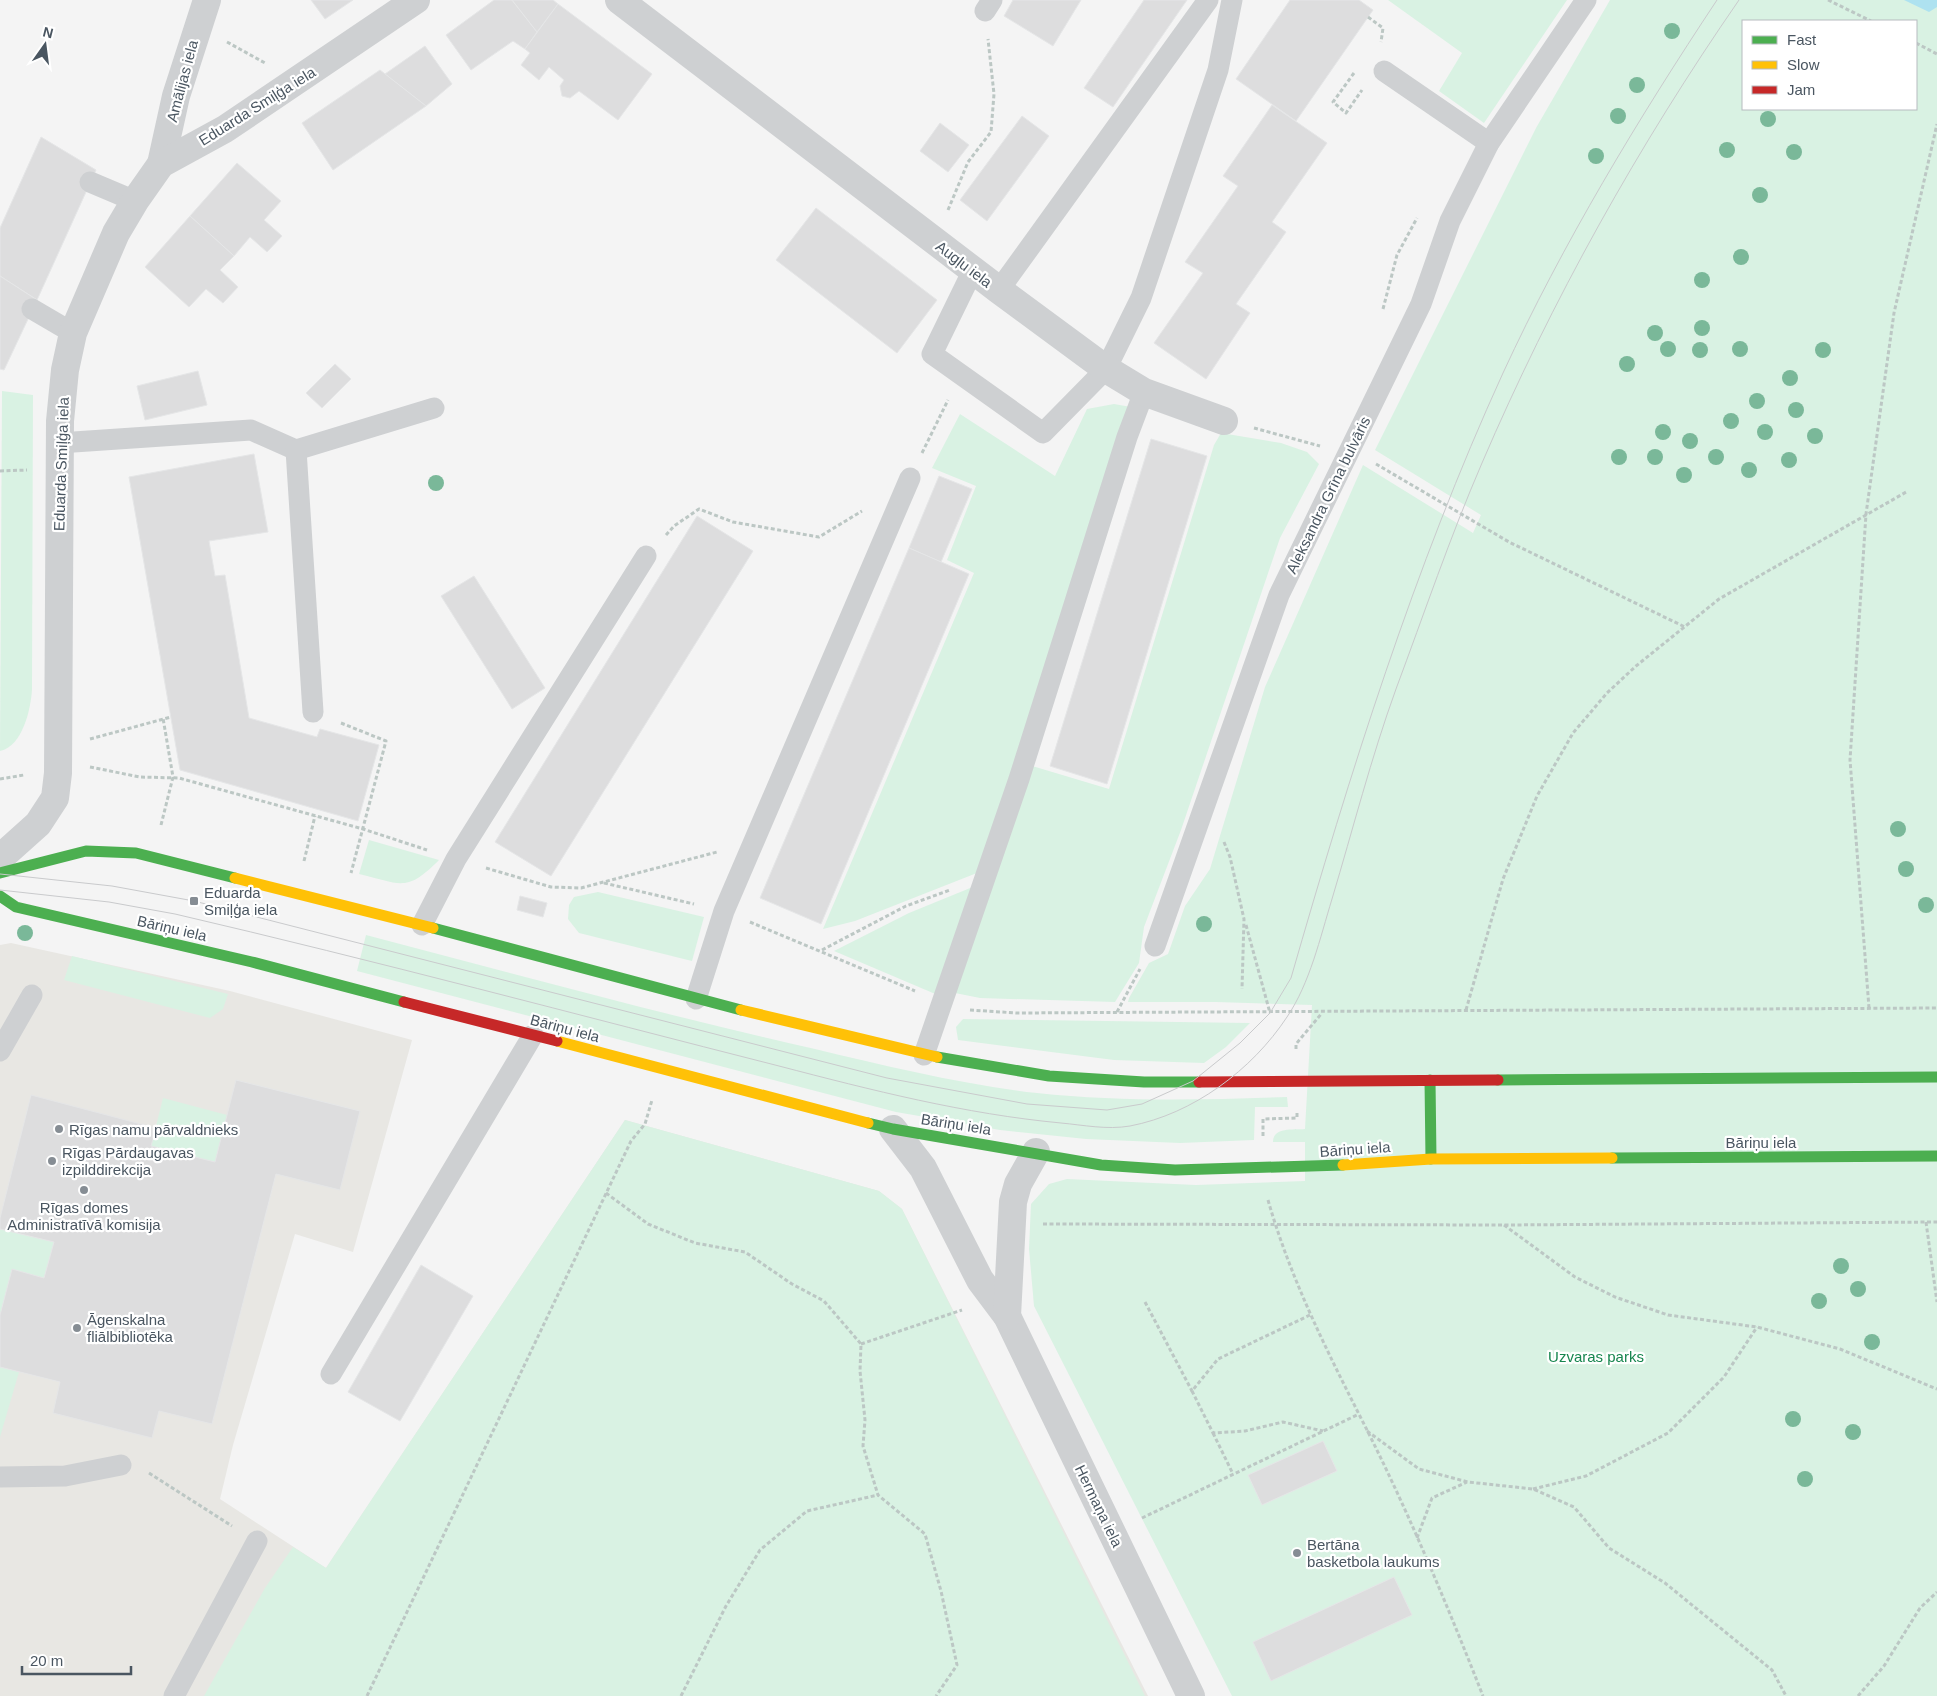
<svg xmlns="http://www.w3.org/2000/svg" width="1937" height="1696" font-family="Arial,sans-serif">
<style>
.commercial{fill:#e8e7e3}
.green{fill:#d9f2e3;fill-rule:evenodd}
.water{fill:#aee2f0}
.building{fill:#ddddde;stroke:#e5e6e7}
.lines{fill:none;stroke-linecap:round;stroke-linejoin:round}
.path{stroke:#bcc7c4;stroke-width:3;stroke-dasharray:4 2.5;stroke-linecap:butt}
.lane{stroke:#ced0d2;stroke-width:21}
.street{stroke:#ced0d2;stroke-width:28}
.fast{stroke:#4caf50;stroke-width:11}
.slow{stroke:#ffc107;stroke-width:11}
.jam{stroke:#c62828;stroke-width:11}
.tram{stroke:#c9cacc;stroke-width:1}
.tree{fill:#7ab899}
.poi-dot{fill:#868d94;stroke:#fff;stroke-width:2}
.labels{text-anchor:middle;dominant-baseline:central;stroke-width:4.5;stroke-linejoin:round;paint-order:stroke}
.street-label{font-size:15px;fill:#4a5661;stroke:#fff}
.poi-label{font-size:15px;fill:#4a5661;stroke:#fff;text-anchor:start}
.park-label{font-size:15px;fill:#17864f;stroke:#fff}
</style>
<rect width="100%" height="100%" fill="#f4f4f4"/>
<!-- commercial -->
<polygon class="commercial" points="11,943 230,991 412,1040 353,1252 295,1234 233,1445 220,1499 326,1568 625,1120 879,1191 902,1209 1148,1696 0,1696 0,945"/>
<!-- green -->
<g class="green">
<polygon points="1388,0 1567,0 1484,123 1439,91 1462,53"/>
<path d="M1610,0H1937V1696H1232L1034,1306L1029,1249L1031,1204L1049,1184L1067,1179L1196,1185L1305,1181V1142H1273C1273,1127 1293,1130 1305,1129L1312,1005L1216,1002H1128L1129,998L1149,963L1168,954L1185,906L1210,869L1265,687L1363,465L1473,533L1481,515L1375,450L1536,128ZM1743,21H1916V109H1743Z"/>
<path d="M2,391L33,395L32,689C31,708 23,746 0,751Z"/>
<polygon points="1114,404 1131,407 982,871 855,921 823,929 974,573 947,560 976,486 932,468 960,414 1055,476 1087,409"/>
<polygon points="1221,433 1281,443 1307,452 1319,464 1280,538 1181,830 1144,927 1139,963 1115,1002 980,998 955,993 1029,765 1109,789 1214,445"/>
<path d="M369,840L439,860C406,893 402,884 359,874Z"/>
<polygon points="980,884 940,996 834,951 909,913"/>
<polygon points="598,892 704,917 692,961 579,933 568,919 569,905 574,897"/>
<path d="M366,935C515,974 664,1015 815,1049C886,1066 965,1085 1037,1093C1120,1102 1204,1100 1287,1097L1288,1107H1255L1254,1140L1180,1143L1086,1139L1000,1130L896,1112L357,971Z"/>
<polygon points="72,956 228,994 223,1009 210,1018 64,980"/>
<polygon points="963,1019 1250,1023 1226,1047 1204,1063 1114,1060 958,1040 956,1027"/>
<polygon points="163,1098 227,1115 215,1162 151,1146"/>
<polygon points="625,1120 879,1191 902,1209 1145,1696 204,1696 265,1588 293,1547 326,1568"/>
<polygon points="0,1229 54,1242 44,1278 12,1270 0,1315"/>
<polygon points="0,1367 19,1372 0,1437"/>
</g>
<!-- water -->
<polygon class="water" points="1904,0 1937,0 1937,7 1929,12"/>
<!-- building -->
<g class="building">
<polygon points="311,0 353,0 325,19"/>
<polygon points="494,0 512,0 537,32 525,49 513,41 471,70 446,35"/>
<polygon points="512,0 553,0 558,4 537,32"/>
<polygon points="1013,0 1081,0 1053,46 1004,16"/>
<polygon points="1144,0 1187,0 1113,107 1084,88"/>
<polygon points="1290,0 1359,0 1373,10 1296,121 1236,79"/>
<polygon points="558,4 652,74 618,120 579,91 570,98 562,96 560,86 564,80 549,67 539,80 521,65 530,53 525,49"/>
<polygon points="425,46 452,84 426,106 385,74"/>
<polygon points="380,70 426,106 333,170 302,123"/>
<polygon points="1272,105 1327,143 1272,222 1286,232 1236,304 1250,313 1206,379 1154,343 1203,273 1185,262 1238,186 1223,176"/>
<polygon points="1022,116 1049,136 987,221 960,200"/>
<polygon points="940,123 969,145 948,172 920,151"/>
<polygon points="41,137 96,170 37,300 0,276 0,228"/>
<polygon points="237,163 281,201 264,220 282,236 267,252 250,237 234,256 190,216"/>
<polygon points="816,208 937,300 897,353 776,260"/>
<polygon points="190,216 234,256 220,270 238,287 223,303 206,289 189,307 145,267"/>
<polygon points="0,276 37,300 4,370 0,369"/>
<polygon points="335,364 351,379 322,408 306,393"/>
<polygon points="198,371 207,405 145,420 137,386"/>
<polygon points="1151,439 1207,456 1107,784 1050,766"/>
<polygon points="254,454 268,532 209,541 215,576 225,575 249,718 317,737 320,729 379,745 358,821 180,770 129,477"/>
<polygon points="939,476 972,489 941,562 909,548"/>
<polygon points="697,516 753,551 551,876 495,842"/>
<polygon points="909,548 969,574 821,924 760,898"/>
<polygon points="474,576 545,688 512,709 441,596"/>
<polygon points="520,896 547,903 543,917 517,910"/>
<polygon points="236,1080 360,1111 340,1190 276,1174 212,1424 159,1411 152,1438 53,1413 60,1382 0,1367 0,1315 12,1269 44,1278 54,1242 0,1229 0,1218 31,1095 156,1128 151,1146 215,1162"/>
<polygon points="421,1265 473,1296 400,1421 348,1392"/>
<polygon points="1323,1441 1337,1471 1262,1505 1248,1475"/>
<polygon points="1394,1577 1412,1615 1271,1681 1253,1642"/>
</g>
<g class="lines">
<!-- path -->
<g class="path">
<polyline points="1828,0 1871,21"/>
<polyline points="1368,17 1383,28 1381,42"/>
<polyline points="227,42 265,63"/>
<polyline points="1916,43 1937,54"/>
<polyline points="1354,73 1333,102 1346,113 1362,90"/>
<polyline points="948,210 968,162 991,132 994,94 988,39"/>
<polyline points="1383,309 1397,255 1417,218"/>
<polyline points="1254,428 1320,446"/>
<polyline points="922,453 948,400"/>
<polyline points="1376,464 1509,542 1685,627"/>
<polyline points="0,471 27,470"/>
<polyline points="666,535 674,526 699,509 733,522 819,537 862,511"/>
<polyline points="341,723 386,741 351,873"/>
<polyline points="90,739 171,717"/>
<polyline points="90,767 140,777 179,778 363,829 427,850"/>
<polyline points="0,779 24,775"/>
<polyline points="161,825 173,777 163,718"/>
<polyline points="1224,842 1230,857 1244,919 1242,989"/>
<polyline points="304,861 315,816"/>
<polyline points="486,868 551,887 581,888 717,852"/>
<polyline points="604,883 694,904"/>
<polyline points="750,922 915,991"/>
<polyline points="1246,925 1270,1013"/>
<polyline points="822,950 906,906 950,890"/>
<polyline points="1869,1008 1850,760 1866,514 1894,313 1937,124"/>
<polyline points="970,1010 1016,1013 1937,1008"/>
<polyline points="1466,1010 1503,879 1537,796 1573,733 1607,693 1636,666 1719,599 1908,491"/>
<polyline points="1117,1012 1140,969"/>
<polyline points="1296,1049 1296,1044 1322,1013"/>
<polyline points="1263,1136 1263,1119 1297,1118 1297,1113"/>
<polyline points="606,1193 648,1224 695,1243 745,1252 792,1284 824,1301 861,1344 860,1371 865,1420 863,1446 878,1495 925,1534 941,1591 957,1665 936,1696"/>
<path d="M1268,1200C1291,1281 1330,1357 1368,1432C1411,1518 1448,1607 1483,1696"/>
<polyline points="1926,1222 1937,1302"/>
<polyline points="1043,1224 1504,1225 1937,1222"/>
<polyline points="1504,1225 1575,1277 1615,1297 1668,1315 1757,1327 1840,1349 1937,1389"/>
<polyline points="1145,1302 1192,1391"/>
<polyline points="1310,1315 1218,1359 1192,1391 1213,1433 1245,1431 1283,1422 1323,1431"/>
<polyline points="861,1344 962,1310"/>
<polyline points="1367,1431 1419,1469 1468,1482 1533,1489 1574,1507 1609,1548 1665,1583 1772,1670 1786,1696"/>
<polyline points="1213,1433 1233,1474"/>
<polyline points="149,1473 232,1526"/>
<polyline points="1533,1489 1586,1476 1668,1433 1724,1377 1757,1327"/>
<polyline points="1142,1518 1357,1415"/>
<polyline points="1417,1538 1432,1498 1467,1482"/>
<polyline points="367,1696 631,1141 645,1124 652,1100"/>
<polyline points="681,1696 726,1606 760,1550 807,1511 878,1495"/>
<polyline points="1858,1696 1884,1666 1920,1608 1937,1592"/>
</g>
<!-- lane -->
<g class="lane">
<polyline points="985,11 992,0"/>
<polyline points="1384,71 1489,143"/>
<polyline points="90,182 135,201"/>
<polyline points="973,270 932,354 1043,433 1106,369 1141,298 1218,70 1232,0"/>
<polyline points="999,290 1208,0"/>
<polyline points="32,309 73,333"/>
<polyline points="59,443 251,430 296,450 434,408"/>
<polyline points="296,450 313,712"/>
<polyline points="422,925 456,859 646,556"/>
<polyline points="1155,946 1279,595 1421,304 1450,221 1489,143 1586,0"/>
<polyline points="696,999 724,911 910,478"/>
<polyline points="0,1051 32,995"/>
<polyline points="924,1055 1019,779 1127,437 1144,392"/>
<polyline points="331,1374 533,1035"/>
<polyline points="0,1477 65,1476 121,1465"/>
<polyline points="174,1696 257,1541"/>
</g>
<!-- street -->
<g class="street">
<polyline points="619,0 999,290 1106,369 1144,392 1224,421"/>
<polyline points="161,164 176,96 207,0"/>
<polyline points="0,858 38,824 55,798 58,773 60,421 65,370 73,333 116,233 135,201 161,164 225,129 416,0"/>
<polyline points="893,1129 923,1168 980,1280 1007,1316 1191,1696"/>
<polyline points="1007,1316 1013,1202 1018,1184 1036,1152"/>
</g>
<!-- fast -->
<g class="fast">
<polyline points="0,873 86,851 136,853 235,878"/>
<polyline points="0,896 16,907 252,962 404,1002"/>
<polyline points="433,928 741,1010"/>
<polyline points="937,1057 1049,1076 1144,1082 1199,1082"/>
<polyline points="1430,1080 1431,1159"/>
<polyline points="1498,1080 1937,1077"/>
<polyline points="868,1123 893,1129 1101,1165 1175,1170 1343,1165"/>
<polyline points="1612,1158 1937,1156"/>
</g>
<!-- slow -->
<g class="slow">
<polyline points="235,878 433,928"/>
<polyline points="741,1010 937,1057"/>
<polyline points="557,1041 868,1123"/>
<polyline points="1343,1165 1431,1159 1612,1158"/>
</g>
<!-- jam -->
<g class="jam">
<polyline points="404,1002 557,1041"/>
<polyline points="1199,1082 1498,1080"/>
</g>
<!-- tram -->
<g class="tram">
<path d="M0,874L112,886L194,901L887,1078L1027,1104L1107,1110L1142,1104L1193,1081L1240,1043L1270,1013L1291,978C1350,773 1414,568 1503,373C1563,243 1638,119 1717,0"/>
<path d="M0,890L109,902L175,914C377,961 578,1015 779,1066C871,1090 965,1114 1061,1123C1083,1125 1107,1130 1130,1126C1193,1114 1252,1070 1287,1017C1310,983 1320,938 1332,899C1353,829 1371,758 1396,689C1424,614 1450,537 1482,463C1552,300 1638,146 1739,0"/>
</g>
</g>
<!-- trees -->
<g class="tree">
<circle cx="1672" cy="31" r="8"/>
<circle cx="1637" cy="85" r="8"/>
<circle cx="1618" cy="116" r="8"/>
<circle cx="1768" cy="119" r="8"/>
<circle cx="1727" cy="150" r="8"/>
<circle cx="1794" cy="152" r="8"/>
<circle cx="1596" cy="156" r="8"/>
<circle cx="1760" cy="195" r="8"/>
<circle cx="1741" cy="257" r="8"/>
<circle cx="1702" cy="280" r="8"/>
<circle cx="1702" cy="328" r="8"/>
<circle cx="1655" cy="333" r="8"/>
<circle cx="1668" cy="349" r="8"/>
<circle cx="1740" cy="349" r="8"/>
<circle cx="1700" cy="350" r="8"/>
<circle cx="1823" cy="350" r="8"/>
<circle cx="1627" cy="364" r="8"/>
<circle cx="1790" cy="378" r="8"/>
<circle cx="1757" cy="401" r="8"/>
<circle cx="1796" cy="410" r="8"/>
<circle cx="1731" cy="421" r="8"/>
<circle cx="1663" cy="432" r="8"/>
<circle cx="1765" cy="432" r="8"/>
<circle cx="1815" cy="436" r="8"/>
<circle cx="1690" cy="441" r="8"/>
<circle cx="1619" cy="457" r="8"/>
<circle cx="1655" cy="457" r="8"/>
<circle cx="1716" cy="457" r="8"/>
<circle cx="1789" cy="460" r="8"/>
<circle cx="1749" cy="470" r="8"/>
<circle cx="1684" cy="475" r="8"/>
<circle cx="436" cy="483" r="8"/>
<circle cx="1898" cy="829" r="8"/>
<circle cx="1906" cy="869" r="8"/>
<circle cx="1926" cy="905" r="8"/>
<circle cx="1204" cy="924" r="8"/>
<circle cx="25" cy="933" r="8"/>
<circle cx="1841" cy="1266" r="8"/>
<circle cx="1858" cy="1289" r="8"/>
<circle cx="1819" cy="1301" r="8"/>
<circle cx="1872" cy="1342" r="8"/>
<circle cx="1793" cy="1419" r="8"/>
<circle cx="1853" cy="1432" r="8"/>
<circle cx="1805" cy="1479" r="8"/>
</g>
<!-- markers -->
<g class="poi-dot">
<rect x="189" y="896" width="10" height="10" rx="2.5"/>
<circle cx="59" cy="1129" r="5"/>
<circle cx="52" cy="1161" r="5"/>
<circle cx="84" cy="1190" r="5"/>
<circle cx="77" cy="1328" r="5"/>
<circle cx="1297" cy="1553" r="5"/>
</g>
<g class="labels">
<!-- street labels -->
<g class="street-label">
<text transform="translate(182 81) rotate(-75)">Amālijas iela</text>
<text transform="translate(257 106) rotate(-32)">Eduarda Smiļģa iela</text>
<text transform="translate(964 264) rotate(37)">Augļu iela</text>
<text transform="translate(61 464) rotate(-88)">Eduarda Smiļģa iela</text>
<text transform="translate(1328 495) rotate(-64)">Aleksandra Grīna bulvāris</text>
<text transform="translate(172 928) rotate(13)">Bāriņu iela</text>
<text transform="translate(565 1028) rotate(15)">Bāriņu iela</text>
<text transform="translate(956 1124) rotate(9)">Bāriņu iela</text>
<text x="1761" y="1142">Bāriņu iela</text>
<text transform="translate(1355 1149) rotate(-4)">Bāriņu iela</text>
<text transform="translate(1099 1506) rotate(64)">Hermaņa iela</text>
</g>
<!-- poi labels -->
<g class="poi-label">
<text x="204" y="892">Eduarda<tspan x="204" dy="17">Smiļģa iela</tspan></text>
<text x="69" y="1129">Rīgas namu pārvaldnieks</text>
<text x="62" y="1152">Rīgas Pārdaugavas<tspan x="62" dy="17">izpilddirekcija</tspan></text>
<text x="84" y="1207" text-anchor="middle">Rīgas domes<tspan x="84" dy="17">Administratīvā komisija</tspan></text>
<text x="87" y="1319">Āgenskalna<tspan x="87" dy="17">fliālbibliotēka</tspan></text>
<text x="1307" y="1544">Bertāna<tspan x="1307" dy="17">basketbola laukums</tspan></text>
</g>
<!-- park labels -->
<g class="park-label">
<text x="1596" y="1356">Uzvaras parks</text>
</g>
</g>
<!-- legend -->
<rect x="1742" y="20" width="175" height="90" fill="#ffffff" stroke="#b7bbc0"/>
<rect x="1752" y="36" width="25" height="8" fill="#4caf50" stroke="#b7bbc0"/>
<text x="1787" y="45" font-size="15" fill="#4a5661">Fast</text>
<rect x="1752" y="61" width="25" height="8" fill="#ffc107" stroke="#b7bbc0"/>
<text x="1787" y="70" font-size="15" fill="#4a5661">Slow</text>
<rect x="1752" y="86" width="25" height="8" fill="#c62828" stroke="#b7bbc0"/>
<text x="1787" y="95" font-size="15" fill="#4a5661">Jam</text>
<!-- north arrow -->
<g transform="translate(45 45) rotate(14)" stroke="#ffffff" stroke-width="4" paint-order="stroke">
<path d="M0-4L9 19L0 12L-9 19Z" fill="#4a5661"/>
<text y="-8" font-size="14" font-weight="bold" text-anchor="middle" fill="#4a5661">N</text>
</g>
<!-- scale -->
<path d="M22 1666v8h109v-8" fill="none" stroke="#4a5661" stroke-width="2.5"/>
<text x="30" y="1666" font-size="15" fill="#4a5661" stroke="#ffffff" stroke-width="4" paint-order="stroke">20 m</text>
</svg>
